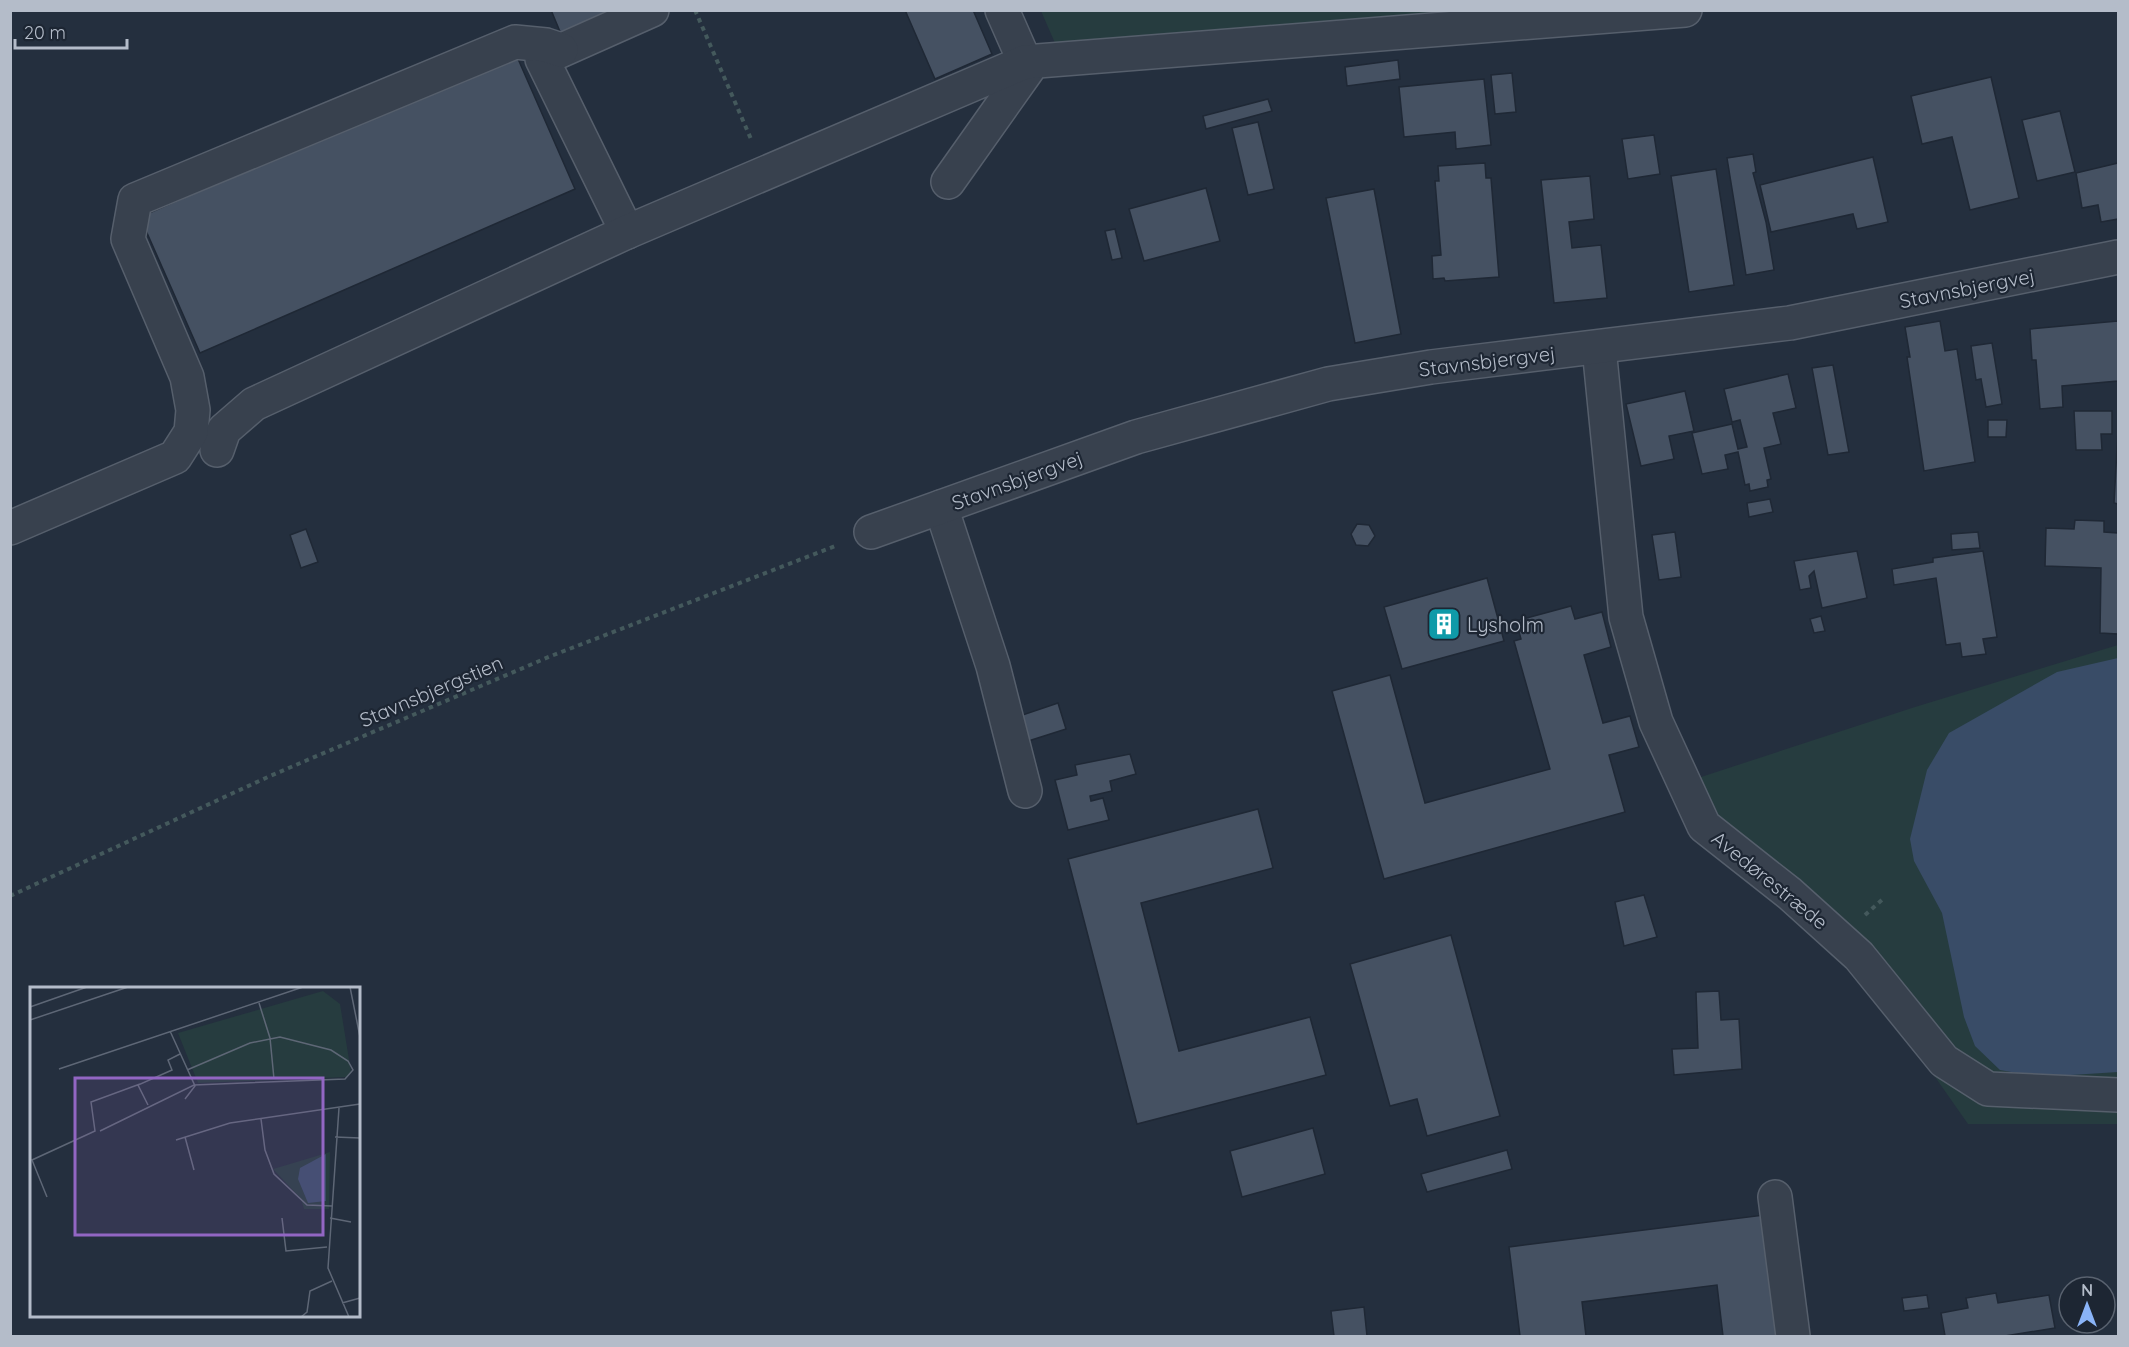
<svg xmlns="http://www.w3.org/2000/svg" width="2129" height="1347" font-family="Quicksand,sans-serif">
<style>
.green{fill:#263c3f}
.water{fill:#394c67}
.building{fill:#455162;stroke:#1f2835;stroke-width:1.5}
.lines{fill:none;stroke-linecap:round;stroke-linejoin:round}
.minor-casing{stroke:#565f6c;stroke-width:36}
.path{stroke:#44595c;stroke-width:4;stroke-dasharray:4.5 4.5;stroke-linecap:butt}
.minor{stroke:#38414e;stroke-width:33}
.labels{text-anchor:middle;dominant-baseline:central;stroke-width:4.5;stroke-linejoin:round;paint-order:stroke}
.street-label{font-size:20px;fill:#b4bcc9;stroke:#1d2633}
.poi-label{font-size:20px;fill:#b4bcc9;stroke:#1d2633;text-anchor:start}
.inset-road{fill:none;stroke:#5e6776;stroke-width:1.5}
.view{fill:#9266c3;fill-opacity:0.15;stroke:#9266c3;stroke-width:3}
.inset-edge{fill:none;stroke:#b4bcc9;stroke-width:3}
</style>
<rect width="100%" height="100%" fill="#242f3e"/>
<!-- green -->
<g class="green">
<polygon points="1041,11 1487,11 1055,43"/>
<polygon points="2118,645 2118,1124 1968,1124 1933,1074 1941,1036 1711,808 1695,779 1915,707"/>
</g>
<!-- water -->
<polygon class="water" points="2118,658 2118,1072 2040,1077 2000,1070 1975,1046 1964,1017 1942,913 1914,861 1910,839 1927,770 1949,733 2057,672"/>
<!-- building -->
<g class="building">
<polygon points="551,10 613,10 561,34"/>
<polygon points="905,10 973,10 992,54 935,79"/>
<polygon points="515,52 575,189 200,353 140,217"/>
<polygon points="1398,60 1400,79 1347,86 1345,67"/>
<polygon points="1512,73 1516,112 1495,114 1491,75"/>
<polygon points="1991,77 2019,198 1970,210 1952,137 1922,144 1911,96"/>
<polygon points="1484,79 1491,145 1456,149 1455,132 1404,137 1399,87"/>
<polygon points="1268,99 1272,111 1206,129 1203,116"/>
<polygon points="2060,111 2075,172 2037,181 2022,120"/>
<polygon points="1258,122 1274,189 1248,195 1232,128"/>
<polygon points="1654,135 1660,174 1628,179 1622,139"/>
<polygon points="1753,154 1756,172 1753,173 1766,222 1774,270 1746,275 1727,158"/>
<polygon points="1873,157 1888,222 1857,229 1853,214 1771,232 1760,185"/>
<polygon points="1485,163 1486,178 1491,178 1499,277 1445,281 1444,278 1433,279 1432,256 1441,255 1435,181 1439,181 1438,166"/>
<polygon points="2118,163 2118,219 2101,222 2098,205 2082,208 2076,173"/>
<polygon points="1716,169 1734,285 1689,292 1671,176"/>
<polygon points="1590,176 1594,219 1569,222 1572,248 1601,245 1607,298 1554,303 1541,180"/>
<polygon points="1206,188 1220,241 1144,261 1129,209"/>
<polygon points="1374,189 1401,334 1355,343 1326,198"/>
<polygon points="1115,229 1122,258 1112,260 1105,231"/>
<polygon points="1940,321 1945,351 1957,349 1975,462 1924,471 1907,357 1910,357 1905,327"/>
<polygon points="2118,321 2118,381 2062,386 2063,407 2040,409 2036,360 2032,360 2030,329"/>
<polygon points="1992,343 2002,404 1986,407 1981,379 1976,380 1971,346"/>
<polygon points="1833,365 1849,452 1828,455 1812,368"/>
<polygon points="1788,374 1796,408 1773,413 1781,444 1764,448 1771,479 1767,480 1768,487 1750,491 1749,484 1745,485 1738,452 1725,455 1728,469 1702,474 1692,433 1732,424 1738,449 1747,447 1740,420 1732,422 1724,389"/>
<polygon points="1685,391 1694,431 1669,436 1674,459 1641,466 1626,404"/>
<polygon points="2074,411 2112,411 2112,434 2101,434 2102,450 2076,450"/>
<polygon points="1988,420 2007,420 2006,437 1988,437"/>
<polygon points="2118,431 2118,504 2114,503"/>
<polygon points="1770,499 1773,512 1749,517 1747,503"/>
<polygon points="2075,520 2104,521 2104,532 2118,533 2118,634 2100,633 2101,568 2045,566 2046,528 2074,529"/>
<polygon points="1357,524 1369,525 1375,536 1368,546 1356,545 1351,534"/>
<polygon points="306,529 318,562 301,568 290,535"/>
<polygon points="1675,532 1681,577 1659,580 1652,535"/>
<polygon points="1978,532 1980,548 1952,550 1951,534"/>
<polygon points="1857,551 1867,598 1822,608 1814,571 1809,576 1811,588 1800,590 1794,561"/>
<polygon points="1983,551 1997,637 1983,639 1986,654 1962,657 1960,643 1946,645 1936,578 1894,585 1892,569 1933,562 1933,558"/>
<polygon points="1487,578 1504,641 1402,669 1384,607"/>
<polygon points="1571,606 1575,619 1602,612 1611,647 1584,655 1603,723 1630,716 1639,747 1609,755 1625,812 1384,879 1332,691 1390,675 1425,803 1550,769 1514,641 1521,639 1516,621"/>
<polygon points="1821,616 1825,631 1814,633 1810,619"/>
<polygon points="1058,703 1066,729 1022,743 1014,718"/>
<polygon points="1130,754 1136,774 1110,781 1112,791 1090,796 1091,801 1103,798 1109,820 1068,830 1055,780 1077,775 1075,765"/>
<polygon points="1258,809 1273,868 1141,903 1179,1051 1310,1017 1326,1075 1137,1124 1068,859"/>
<polygon points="1644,895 1657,937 1624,946 1615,902"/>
<polygon points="1451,935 1500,1116 1427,1136 1417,1099 1390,1106 1350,964"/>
<polygon points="1719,991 1721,1020 1739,1019 1742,1069 1674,1075 1672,1049 1698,1048 1696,992"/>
<polygon points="1313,1128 1325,1174 1242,1197 1230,1151"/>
<polygon points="1507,1150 1512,1169 1427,1192 1421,1174"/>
<polygon points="1764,1215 1779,1336 1723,1336 1717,1285 1582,1302 1586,1336 1520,1336 1509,1247"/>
<polygon points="1996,1293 1998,1303 2049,1295 2055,1328 2005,1336 1945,1336 1941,1313 1968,1308 1966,1298"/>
<polygon points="1927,1295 1929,1308 1904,1311 1902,1298"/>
<polygon points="1364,1307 1367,1336 1334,1336 1331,1311"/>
</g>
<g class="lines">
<defs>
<g id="minor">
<polyline points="948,182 1028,69 1002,10"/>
<polyline points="627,232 542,59 652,10"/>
<polyline points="1599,348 1626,617 1656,722 1704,826 1789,893 1859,956 1944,1061 1988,1089 2118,1095"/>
<polyline points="217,450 224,430 254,404 627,232 1025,62 1685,10"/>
<polyline points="941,507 993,666 1025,791"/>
<polyline points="10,528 175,457 191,432 193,410 187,377 128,239 135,200 515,42 546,45 561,50"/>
<polyline points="871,532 1136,437 1328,384 1431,367 1790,323 2118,257"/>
<polyline points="1775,1197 1793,1336"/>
</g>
</defs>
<!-- minor casing -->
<use href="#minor" class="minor-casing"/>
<!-- path -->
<g class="path">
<polyline points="695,10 751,139"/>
<polyline points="10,896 270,776 551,656 838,545"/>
<polyline points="1865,915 1883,899"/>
</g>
<!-- minor -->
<use href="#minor" class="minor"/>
</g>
<!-- icons -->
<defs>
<symbol id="building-square" viewBox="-11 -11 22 22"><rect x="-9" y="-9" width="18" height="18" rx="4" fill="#0f9aa8" stroke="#1d2633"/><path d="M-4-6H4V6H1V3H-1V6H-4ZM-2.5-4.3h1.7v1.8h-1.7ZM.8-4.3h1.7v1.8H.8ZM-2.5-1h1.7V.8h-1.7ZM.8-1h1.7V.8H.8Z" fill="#fff"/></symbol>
</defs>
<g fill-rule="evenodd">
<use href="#building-square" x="1425" y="605" width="38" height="38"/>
</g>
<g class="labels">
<!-- street labels -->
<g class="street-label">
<text transform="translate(1967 288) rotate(-11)">Stavnsbjergvej</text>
<text transform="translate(1487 361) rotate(-7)">Stavnsbjergvej</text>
<text transform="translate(1017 480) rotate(-20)">Stavnsbjergvej</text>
<text transform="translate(431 691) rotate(-23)">Stavnsbjergstien</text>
<text transform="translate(1770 880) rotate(39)">Avedørestræde</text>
</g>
<!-- poi labels -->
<g class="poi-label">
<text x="1467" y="624">Lysholm</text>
</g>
</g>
<!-- overview -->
<g transform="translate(30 987)">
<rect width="330" height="330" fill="#242f3e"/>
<path d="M293,4L310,17L321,85L316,90L168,96L148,46ZM300,165L299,222H274L271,212L243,182Z" fill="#263c3f"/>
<path d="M296,167V214L278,216L268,192L270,181Z" fill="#394c67"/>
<path class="inset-road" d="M320,0L330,50M229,16L240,51L244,92M0,20L57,0M0,33L98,0M140,44L165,99L155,112M29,82L273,0M118,118L108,98L142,83L138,73L150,67M309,121L298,281L319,330M231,132L235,163L244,187L277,218L302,219M70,144L164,98L315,92L323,83L318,74L301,63L250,50L220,56L157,83M155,150L164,183M305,150L330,151M146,153L200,136L330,117M17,210L2,173L65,144L61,115L110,97M252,231L256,264L297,260M300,231L321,235M312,316L330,311M271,330L277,325L280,304L302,294"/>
<path class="view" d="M45,91H293V248H45Z"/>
<rect width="330" height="330" class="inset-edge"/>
</g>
<!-- border -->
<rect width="2129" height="1347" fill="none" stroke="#b4bcc9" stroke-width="24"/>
<!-- north arrow -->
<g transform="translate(2087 1305)"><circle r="28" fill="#1d2633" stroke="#59626f" stroke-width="1.5"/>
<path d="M0-4.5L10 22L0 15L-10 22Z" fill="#8ab4f8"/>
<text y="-9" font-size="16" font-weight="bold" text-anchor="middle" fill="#b4bcc9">N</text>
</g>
<!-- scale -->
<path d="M15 39v9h112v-9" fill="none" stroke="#b4bcc9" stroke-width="3"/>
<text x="24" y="39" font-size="18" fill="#b4bcc9" stroke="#1d2633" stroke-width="4.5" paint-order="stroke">20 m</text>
</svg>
